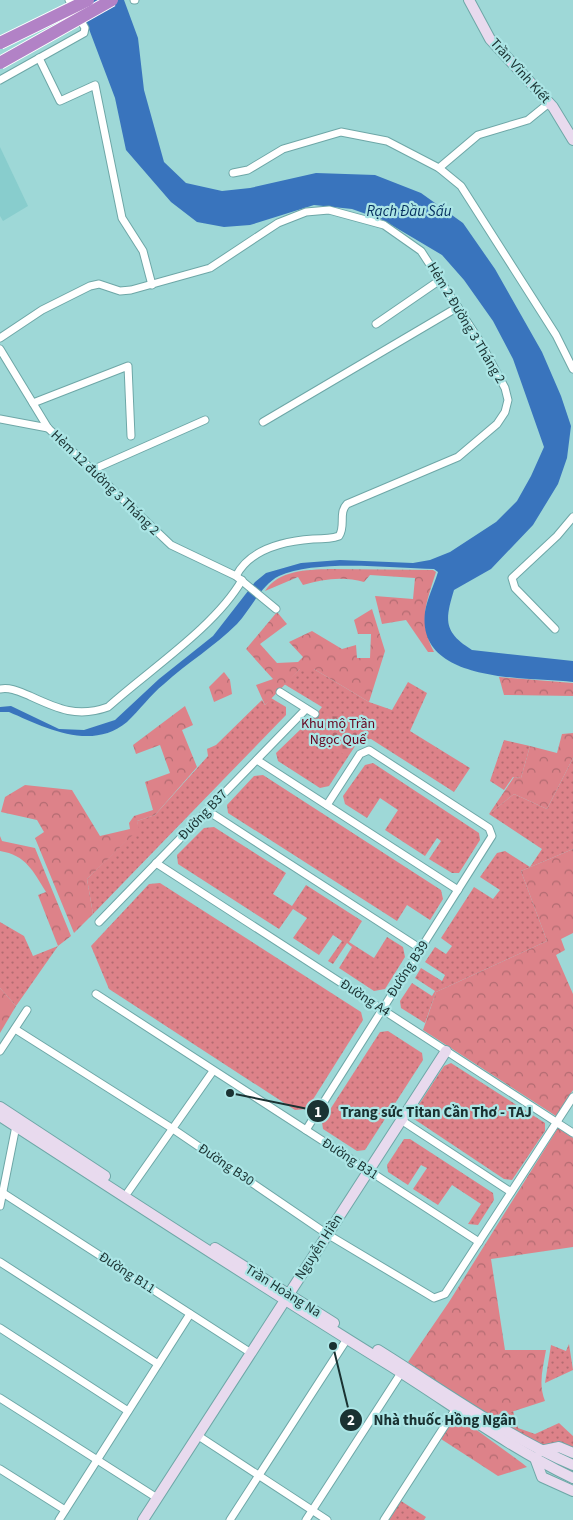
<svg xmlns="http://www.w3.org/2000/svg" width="573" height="1520" font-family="'Source Sans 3',sans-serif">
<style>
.built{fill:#88cdcd}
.grass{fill:url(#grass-dots)}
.forest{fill:url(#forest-crowns)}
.cemetery{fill:url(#cemetery-stones)}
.water{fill:#3974bd}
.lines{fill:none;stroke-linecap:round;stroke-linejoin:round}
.street-casing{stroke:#6ea7a7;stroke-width:9}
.secondary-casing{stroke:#6ea7a7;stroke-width:12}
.street{stroke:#fff;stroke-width:7}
.secondary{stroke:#e8daee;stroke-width:10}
.highway-bridge-casing{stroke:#fff;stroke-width:14;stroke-linecap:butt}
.highway-bridge{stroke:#b282c6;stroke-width:12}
.labels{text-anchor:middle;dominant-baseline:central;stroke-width:4.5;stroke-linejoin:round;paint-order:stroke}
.street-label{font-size:14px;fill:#1a3232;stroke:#abe5e5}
.park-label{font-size:14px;fill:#66031e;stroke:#abe5e5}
.water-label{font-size:15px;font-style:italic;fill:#032d5d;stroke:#abe5e5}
.leader{fill:none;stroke:#1a3232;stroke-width:2}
.callout-dot{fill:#1a3232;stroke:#abe5e5;stroke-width:2}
.mark-label{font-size:15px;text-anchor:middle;font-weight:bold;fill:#fff}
.callout-label{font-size:15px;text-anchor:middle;font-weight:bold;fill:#1a3232;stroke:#abe5e5;stroke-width:4.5;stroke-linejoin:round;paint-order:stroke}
</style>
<defs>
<pattern id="grass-dots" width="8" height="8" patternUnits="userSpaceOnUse" patternTransform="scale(1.25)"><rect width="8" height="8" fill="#dd8289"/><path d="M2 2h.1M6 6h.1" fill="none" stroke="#b26b71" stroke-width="1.8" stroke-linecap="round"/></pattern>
<pattern id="forest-crowns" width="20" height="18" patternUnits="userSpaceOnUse" patternTransform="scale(1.25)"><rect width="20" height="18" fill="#dd8289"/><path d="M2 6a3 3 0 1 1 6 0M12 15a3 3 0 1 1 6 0" fill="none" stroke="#b26b71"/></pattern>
<pattern id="cemetery-stones" width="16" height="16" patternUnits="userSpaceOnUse" patternTransform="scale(1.25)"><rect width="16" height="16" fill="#dd8289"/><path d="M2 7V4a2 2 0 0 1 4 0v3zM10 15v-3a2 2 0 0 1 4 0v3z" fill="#b26b71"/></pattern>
</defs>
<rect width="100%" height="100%" fill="#9ed8d7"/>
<!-- built -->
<polygon class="built" points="0,147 28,206 3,221 0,216"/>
<!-- grass -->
<g class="grass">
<polygon points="300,669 314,669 369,702 392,710 408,682 427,693 410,731 470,768 454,792 371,739 360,740 357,743 329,786 320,788 278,761 276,753 305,725 308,725 322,707 284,684"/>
<polygon points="271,698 286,707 286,715 93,914 87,879 138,829 137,821 155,815 208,756 207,749 216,745 262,700 265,705"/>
<polygon points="504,740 530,746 521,778 513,777 504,790 490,781"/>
<polygon points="573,758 573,849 521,871 547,941 436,992 425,1023 401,1008 400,1001 412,983 432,996 435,991 415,978 421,968 442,981 445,975 425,962 435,947 446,954 452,946 441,938 474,887 493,899 500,890 480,877 497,853 505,851 530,867 542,849 489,814 514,794 547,809"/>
<polygon points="373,763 479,833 480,840 459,873 452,873 429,859 441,841 437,838 425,856 385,830 398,810 380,798 367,818 345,804 343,796 365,765"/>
<polygon points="263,775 441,890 443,899 430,920 407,905 397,921 228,813 227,805 254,776"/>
<polygon points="214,827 286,873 273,894 292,906 306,885 362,921 349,942 374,958 387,937 403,947 405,957 385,989 374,991 339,968 352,947 347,943 333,964 328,961 342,941 333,935 319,955 293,938 307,918 293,909 279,929 178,864 177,855 204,828"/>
<polygon points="160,883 361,1012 363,1020 307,1109 295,1110 109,989 91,946 149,884"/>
<polygon points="0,922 24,936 33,956 58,946 16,1006 0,988"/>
<polygon points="388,1031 422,1053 423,1060 365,1150 357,1151 323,1129 322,1122 380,1032"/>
<polygon points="451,1063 545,1123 545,1131 512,1180 504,1179 414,1119 414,1112 444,1066"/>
<polygon points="404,1139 410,1139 493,1193 494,1200 478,1225 468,1224 481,1204 452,1185 438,1205 413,1189 427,1168 421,1165 408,1185 388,1172 387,1165"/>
<polygon points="569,1344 573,1370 545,1383 551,1345 566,1351"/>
<polygon points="513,1411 518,1428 535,1434 559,1423 573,1436 573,1460 489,1419"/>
<polygon points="401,1501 426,1517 424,1520 389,1520"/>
</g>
<!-- forest -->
<g class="forest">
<path d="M330,569L433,570L436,572C426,604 418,620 434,652H428L406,620L382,624L375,596L413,599L415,578L370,575L364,582C343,576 323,579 303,585L298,577L265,591C279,570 306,570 330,569Z"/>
<polygon points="372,609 385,651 369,702 314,669 300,669 265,705 256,685 273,679 246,649 277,612 287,624 260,644 277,663 298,662 303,657 289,642 312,631 342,649 356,645 357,658 370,658 371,634 358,634 354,620"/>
<polygon points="224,672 230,680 232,694 214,702 209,687"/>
<polygon points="499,677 573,683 573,696 504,695"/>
<polygon points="185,706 193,725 182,730 197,767 155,815 137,821 139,829 87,879 93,914 74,933 35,838 44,832 37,820 1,812 5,797 25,785 72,790 100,836 130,829 129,823 134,816 153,810 145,782 170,773 160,745 136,754 133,745"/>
<polygon points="573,733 573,758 547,809 514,794 489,814 514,777 521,778 530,746 557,753 562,734"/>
<path d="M0,836L2,841L35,848L71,936L58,946L38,895L46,892C33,871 26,855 0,851Z"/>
<polygon points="573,849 573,933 561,939 565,950 556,955 573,994 573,1090 556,1116 423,1030 436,992 547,941 521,871"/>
<polygon points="0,988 16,1006 0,1033"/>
<path d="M558,1128L573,1138V1247L491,1259L505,1350H546C543,1368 538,1384 545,1401L489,1419L408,1362L449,1302Z"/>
<polygon points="456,1415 522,1463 527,1467 498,1476 441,1439"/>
</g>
<!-- cemetery -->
<path class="cemetery" d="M326,716C345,716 352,719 358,738L346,756L314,734Z"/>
<!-- water -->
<path class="water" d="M78,0H124L138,38L144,90L164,162L186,183L222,191L250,188L316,173L375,175L421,193L463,223L495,269L542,352L561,396L571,426L567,458L558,484L533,525L491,569L454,590C445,620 443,632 472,650L573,661V682C528,677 416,684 425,612C427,599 434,585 438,572L434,569C392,568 316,559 279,576C261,585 251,609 237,624C215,646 187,663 164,684C150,695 140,710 127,722C91,752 44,727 9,712H0V707L11,706L59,729L84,730L115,720L159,679L213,636L255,582L266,573L301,563L340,560L413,563L430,560L450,552L496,522L517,501L531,476L544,447L513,359L493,321L464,280L442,255L383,220L352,209L314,205L250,225L224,227L197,222L171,202L126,150L115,98Z"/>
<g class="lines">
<defs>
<g id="street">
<polyline points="134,0 135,0"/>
<polyline points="39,58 60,101 95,85 122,218 143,251 152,285"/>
<polyline points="0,80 84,33 85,28 69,0"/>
<polyline points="439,168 478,135 528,120 549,103"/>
<polyline points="233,173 248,170 283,149 341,132 387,141 439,168 461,186 556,335 573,369"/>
<polyline points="376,324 440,280"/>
<path d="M0,338L42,310L90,286L99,284L120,291L131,290L210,268L278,223L306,212L329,210L384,225L421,251L479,340L505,388L508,400L505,412L497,424L458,457L347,504C338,513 346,526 339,536C331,539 322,539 313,539C285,541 250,549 236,576"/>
<polyline points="0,349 48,428 171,545 236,576 276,609"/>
<polyline points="33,403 128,366 131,436"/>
<polyline points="0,419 48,428"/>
<polyline points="263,422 458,307"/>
<polyline points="92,470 205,420"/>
<polyline points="555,629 515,588 512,578 557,536 573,517"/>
<path d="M0,689C11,687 20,692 30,696C58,709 78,718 108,707C149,670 215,627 242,580"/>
<polyline points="280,692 315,714"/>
<polyline points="257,760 458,890"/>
<polyline points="208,811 421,949"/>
<polyline points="156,863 573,1133"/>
<polyline points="99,922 306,709"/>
<polyline points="96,994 479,1242"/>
<polyline points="15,1029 173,1129 327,1234 434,1298 445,1294 573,1097"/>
<polyline points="0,1051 27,1010"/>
<polyline points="401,1120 511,1192"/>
<polyline points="306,1130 492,836 489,828 369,750 360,754 327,805"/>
<polyline points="128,1192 213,1071"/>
<polyline points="3,1193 251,1353"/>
<polyline points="0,1206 16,1126"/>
<polyline points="0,1262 158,1364"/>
<polyline points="0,1328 128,1411"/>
<polyline points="0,1398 157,1498"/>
<polyline points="197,1435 327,1520"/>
<polyline points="0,1469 65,1510"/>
<polyline points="59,1520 190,1314"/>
<polyline points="230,1520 347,1339"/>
<polyline points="306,1520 401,1373"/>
<polyline points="384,1520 455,1410"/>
</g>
<g id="secondary">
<polyline points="469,0 490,39 553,107 573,140"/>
<polyline points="0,1107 105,1176"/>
<path d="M0,1116C129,1200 258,1284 389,1365C450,1403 508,1447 573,1478"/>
<polyline points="215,1248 334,1323"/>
<path d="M378,1350C442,1390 504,1435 573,1465"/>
<polyline points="540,1451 559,1447 573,1453"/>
<polyline points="535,1458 542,1477 573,1491"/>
<polyline points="143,1520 446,1051"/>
</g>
</defs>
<!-- street casing -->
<use href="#street" class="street-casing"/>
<!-- secondary casing -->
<use href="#secondary" class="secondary-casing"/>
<!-- street -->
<use href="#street" class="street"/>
<!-- secondary -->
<use href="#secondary" class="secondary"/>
<defs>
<g id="highway-bridge">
<polyline points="0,43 88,0"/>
<polyline points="0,63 112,0"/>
</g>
</defs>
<!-- highway-bridge casing -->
<use href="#highway-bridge" class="highway-bridge-casing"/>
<!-- highway-bridge -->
<use href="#highway-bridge" class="highway-bridge"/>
</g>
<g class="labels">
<!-- street labels -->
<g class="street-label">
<text transform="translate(520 71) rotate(48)">Trần Vĩnh Kiết</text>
<text transform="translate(466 323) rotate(59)">Hẻm 2 Đường 3 Tháng 2</text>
<text transform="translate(105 483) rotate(44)">Hẻm 12 đường 3 Tháng 2</text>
<text transform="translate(203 815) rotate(-46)">Đường B37</text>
<text transform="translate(408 969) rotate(-57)">Đường B39</text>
<text transform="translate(365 998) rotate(33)">Đường A4</text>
<text transform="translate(350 1159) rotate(33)">Đường B31</text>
<text transform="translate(226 1165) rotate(34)">Đường B30</text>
<text transform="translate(319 1247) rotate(-57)">Nguyễn Hiền</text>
<text transform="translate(127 1273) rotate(33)">Đường B11</text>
<text transform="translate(283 1291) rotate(32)">Trần Hoàng Na</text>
</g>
<!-- park labels -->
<g class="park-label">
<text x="338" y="724">Khu mộ Trần<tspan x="338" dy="16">Ngọc Quế</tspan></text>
</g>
<!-- water labels -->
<g class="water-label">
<text x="409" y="211">Rạch Đầu Sấu</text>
</g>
</g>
<!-- callouts -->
<path class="leader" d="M230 1093L318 1111M333 1346L351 1420"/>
<g class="callout-dot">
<circle cx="230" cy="1093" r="5"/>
<circle cx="333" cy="1346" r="5"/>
<circle cx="318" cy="1111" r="12"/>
<circle cx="351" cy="1420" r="12"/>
</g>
<g class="mark-label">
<text x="318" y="1117">1</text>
<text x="351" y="1425">2</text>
</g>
<g class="callout-label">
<text x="436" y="1117">Trang sức Titan Cần Thơ - TAJ</text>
<text x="445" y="1425">Nhà thuốc Hồng Ngân</text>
</g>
</svg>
